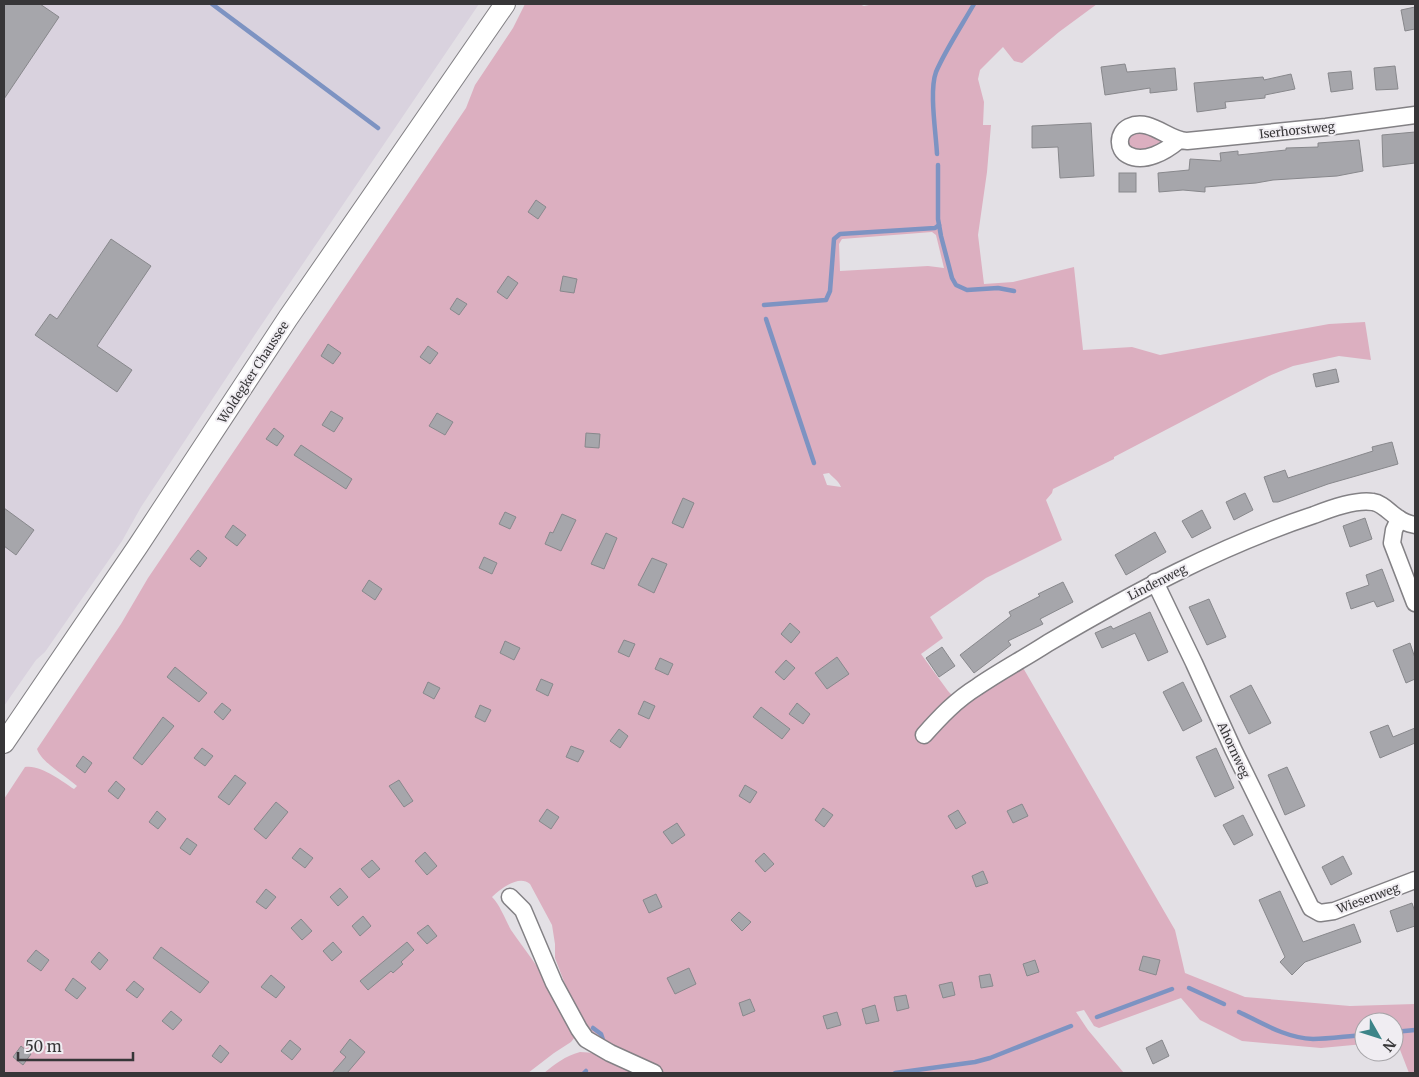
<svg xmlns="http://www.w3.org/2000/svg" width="1419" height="1077" font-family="Merriweather,serif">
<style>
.built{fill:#d9d2de}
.green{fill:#dcafc0;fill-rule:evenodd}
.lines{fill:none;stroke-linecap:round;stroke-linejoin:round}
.stream{stroke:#7d93c2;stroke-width:4.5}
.building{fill:#a6a6ab;stroke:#88888c}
.minor-casing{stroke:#838185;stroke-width:19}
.major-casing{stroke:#838185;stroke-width:22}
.minor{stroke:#fff;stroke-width:16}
.major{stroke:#fff;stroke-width:20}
.labels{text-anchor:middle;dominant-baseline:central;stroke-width:4;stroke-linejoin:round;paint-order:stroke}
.street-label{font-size:12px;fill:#373638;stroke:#f0edf2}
</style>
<rect width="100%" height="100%" fill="#e3e0e5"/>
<!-- built -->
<polygon class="built" points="4,4 479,4 258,330 141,507 122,541 45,652 36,660 4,706"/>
<!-- green -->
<g class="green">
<path d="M525,4H859L864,6L874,4H1097L1059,32L1022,63L1014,61L1003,47L980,70L978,79L984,102L983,125H991L987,172L978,235L984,284L1013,282L1074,267L1083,350L1132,347L1160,355L1329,324L1365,322L1371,360L1339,356L1293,366L1269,376L1114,457V459L1053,489L1052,493L1046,500L1062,540L986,578L930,617L943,638L921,654L948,691L961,705L1022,666L1175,930L1185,973L1245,997L1350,1006L1415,1004V1073H1409L1397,1042H1394V1022H1364V1044L1321,1048L1242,1041L1200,1020L1181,998L1099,1028L1094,1026L1084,1010L1076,1012L1088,1030L1124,1073H663L599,1040L586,1027L568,992L555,958V944L552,925L530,884C519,874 500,889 492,897C500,905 505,919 511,930C519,942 528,953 536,965C551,986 562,1010 575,1033V1037L571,1042L554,1053L528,1073H4V799L25,767C40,764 62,781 74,789L77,786C66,776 41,762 37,749L121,624L148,578L466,108L475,85L513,28ZM932,232L936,235L944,268L928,266L840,271L839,244L842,239ZM829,473C833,478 838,480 841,487L827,485L823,474Z"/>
<polygon points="1138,130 1168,139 1152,149 1133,151 1126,145 1128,136"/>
<path d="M580,1052C602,1052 622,1065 642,1073H544C555,1064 565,1056 580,1052Z"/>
</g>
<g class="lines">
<!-- stream -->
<g class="stream">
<polyline points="212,4 378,128"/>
<path d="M937,154C936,133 929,91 936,72C945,51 962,25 974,4"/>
<polyline points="938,165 938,219 941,236 952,278 956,285 967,290 998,288 1014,291"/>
<polyline points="764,305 826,300 830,291 834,239 840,234 935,228 939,225"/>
<polyline points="766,319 814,463"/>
<polyline points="1189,988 1224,1004"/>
<path d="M1239,1012C1262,1023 1286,1038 1313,1039C1330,1039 1347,1036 1364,1035"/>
<polyline points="1097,1017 1172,989"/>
<polyline points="593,1028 601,1034 603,1040"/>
<polyline points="1394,1032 1415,1030"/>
<polyline points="584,1073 586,1071"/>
<polyline points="895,1073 975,1062 990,1058 1071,1026"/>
</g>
</g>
<!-- building -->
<g class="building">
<polygon points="4,4 40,4 59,17 4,99"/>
<polygon points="1415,7 1415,29 1405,31 1401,10"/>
<polygon points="1125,64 1127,72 1175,68 1177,90 1150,93 1150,88 1105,95 1101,67"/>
<polygon points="1395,66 1398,89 1376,90 1374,68"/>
<polygon points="1351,71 1353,89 1331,92 1328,73"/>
<polygon points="1291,74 1295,89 1265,95 1265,98 1225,102 1226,108 1197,112 1194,83 1263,77 1264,80"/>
<polygon points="1091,123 1094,176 1060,178 1058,147 1032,148 1032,126"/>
<polygon points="1415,132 1415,163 1383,167 1382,135"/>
<polygon points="1359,140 1363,171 1337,176 1273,180 1256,183 1205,187 1205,192 1183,190 1159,192 1158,173 1189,170 1190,159 1221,161 1220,153 1238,151 1238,155 1286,150 1286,148 1318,147 1318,143"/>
<rect x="1119" y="173" width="17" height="19"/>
<polygon points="536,200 546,207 538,219 528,212"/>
<polygon points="111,239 151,266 97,346 132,370 117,392 35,335 50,314 57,319"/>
<polygon points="508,276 518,283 507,299 497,292"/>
<polygon points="563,276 577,279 574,293 560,291"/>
<polygon points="457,298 467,304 459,315 450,309"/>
<polygon points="328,344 341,353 333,364 321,356"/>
<polygon points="428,346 438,353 430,364 420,357"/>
<polygon points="1336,369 1339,382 1316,387 1313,374"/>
<polygon points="331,411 343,418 334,432 322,425"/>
<polygon points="437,413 453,422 445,435 429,426"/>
<polygon points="274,428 284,436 277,446 266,439"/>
<polygon points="586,433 600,434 599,448 585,447"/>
<polygon points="1392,442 1398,464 1328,484 1278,502 1273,502 1264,477 1285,470 1288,478 1373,451 1372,447"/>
<polygon points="301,445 352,479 346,489 294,455"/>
<polygon points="1245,493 1253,510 1234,520 1226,502"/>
<polygon points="683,498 694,503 683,528 672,523"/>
<polygon points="4,508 34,530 16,555 4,546"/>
<polygon points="1202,510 1211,528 1192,538 1182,521"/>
<polygon points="505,512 516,517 510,529 499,524"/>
<polygon points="562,514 576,520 561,551 545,544 550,532 553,533"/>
<polygon points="1365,518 1372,539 1350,547 1343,526"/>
<polygon points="233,525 246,535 237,546 225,537"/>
<polygon points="1155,532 1166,552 1126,575 1115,555"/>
<polygon points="606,533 617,538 604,569 591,564"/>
<polygon points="198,550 207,558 200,567 190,559"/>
<polygon points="484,557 497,563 492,574 479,568"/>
<polygon points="652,558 667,564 654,593 638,585"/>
<polygon points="1382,569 1394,601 1377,607 1374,601 1351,609 1346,593 1369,585 1366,575"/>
<polygon points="369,580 382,589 375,600 362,591"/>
<polygon points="1063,582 1073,602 1040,619 1043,624 1008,641 1011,645 974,673 960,655 1011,616 1009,612 1040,596 1038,594"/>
<polygon points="1209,599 1226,637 1207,645 1189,607"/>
<polygon points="1150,612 1168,652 1148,661 1135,633 1102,648 1095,633 1111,626 1113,629"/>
<polygon points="790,623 800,632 791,643 781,634"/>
<polygon points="624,640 635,644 629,657 618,652"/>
<polygon points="505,641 520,648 514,660 500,653"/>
<polygon points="1410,643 1415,658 1415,679 1406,683 1393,650"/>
<polygon points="942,647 955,666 939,677 926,658"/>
<polygon points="837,657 849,674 827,689 815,673"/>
<polygon points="660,658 673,664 668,675 655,669"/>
<polygon points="786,660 795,668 784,680 775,672"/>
<polygon points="175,667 207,693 199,702 167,677"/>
<polygon points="541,679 553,684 548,696 536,690"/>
<polygon points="428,682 440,688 434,699 423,693"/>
<polygon points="1183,682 1202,721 1183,731 1163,692"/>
<polygon points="1251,685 1271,723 1249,734 1230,696"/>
<polygon points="644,701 655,706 649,719 638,714"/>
<polygon points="222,703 231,710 223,720 214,712"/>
<polygon points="797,703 810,714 803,724 789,714"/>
<polygon points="480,705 491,710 485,722 475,717"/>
<polygon points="761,707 790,729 782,739 753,717"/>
<polygon points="163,717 174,726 142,765 133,758"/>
<polygon points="1388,725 1393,737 1415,728 1415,743 1380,758 1370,732"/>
<polygon points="619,729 628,736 620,748 610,741"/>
<polygon points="571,746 584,751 578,762 566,757"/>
<polygon points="202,748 213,756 205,766 194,758"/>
<polygon points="1216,748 1234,788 1215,797 1196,757"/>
<polygon points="83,756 92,763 85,773 76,766"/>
<polygon points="1287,767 1305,806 1285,815 1268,775"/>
<polygon points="235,775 246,783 229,805 218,797"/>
<polygon points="399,780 413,801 404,807 389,786"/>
<polygon points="116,781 125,789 118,799 108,791"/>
<polygon points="745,785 757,792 750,803 739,796"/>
<polygon points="276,802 288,812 266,839 254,829"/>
<polygon points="1022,804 1028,816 1013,823 1007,811"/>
<polygon points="823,808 833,815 824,827 815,820"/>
<polygon points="547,809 559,817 551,829 539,821"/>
<polygon points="958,810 966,823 956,829 948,816"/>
<polygon points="157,811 166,819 158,829 149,822"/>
<polygon points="1243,815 1253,835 1234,845 1223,825"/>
<polygon points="677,823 685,835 672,844 663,832"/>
<polygon points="187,838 197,845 190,855 180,848"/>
<polygon points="300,848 313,858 305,868 292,858"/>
<polygon points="425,852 437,866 427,875 415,861"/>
<polygon points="764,853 774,864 765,872 755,861"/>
<polygon points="1343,856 1352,874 1331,885 1322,867"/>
<polygon points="372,860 380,869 369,878 361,869"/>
<polygon points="983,871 988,883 976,887 972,876"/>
<polygon points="340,888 348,897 338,906 330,897"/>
<polygon points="266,889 276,897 266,909 256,902"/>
<polygon points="1280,891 1303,942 1354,924 1361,942 1305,962 1292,975 1280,962 1285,957 1259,900"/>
<polygon points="656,894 662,907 649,913 643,900"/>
<polygon points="1412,903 1415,912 1415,926 1397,932 1390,911"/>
<polygon points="739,912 751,922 742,931 731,920"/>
<polygon points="363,916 371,926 360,936 352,926"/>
<polygon points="301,919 312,931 302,940 291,928"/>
<polygon points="428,925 437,936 427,944 417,933"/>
<polygon points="333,942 342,952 332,961 323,951"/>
<polygon points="407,942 414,950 401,962 403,964 393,973 391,971 368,990 360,981"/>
<polygon points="161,947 209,982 200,993 153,958"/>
<polygon points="36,950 49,960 41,971 27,961"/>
<polygon points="99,952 108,960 100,970 91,962"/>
<polygon points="1143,956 1160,960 1156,975 1139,970"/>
<polygon points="1035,960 1039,972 1027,976 1023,964"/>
<polygon points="689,968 696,984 675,994 667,978"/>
<polygon points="990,974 993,986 981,988 979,976"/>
<polygon points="271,975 285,987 276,998 261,987"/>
<polygon points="73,978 86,988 77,999 65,990"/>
<polygon points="134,981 144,989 137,998 126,990"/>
<polygon points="952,982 955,995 943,998 939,985"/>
<polygon points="906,995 909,1008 897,1011 894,997"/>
<polygon points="750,999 755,1011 743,1016 739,1003"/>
<polygon points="875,1005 879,1021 866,1024 862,1009"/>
<polygon points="171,1011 182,1020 173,1030 162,1021"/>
<polygon points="837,1012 841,1025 827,1029 823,1016"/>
<polygon points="350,1039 365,1052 347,1073 332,1073 346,1057 340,1052"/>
<polygon points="290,1040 301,1049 292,1060 281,1051"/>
<polygon points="1162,1040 1169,1056 1153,1064 1146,1048"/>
<polygon points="220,1045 229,1053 221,1063 212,1056"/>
<polygon points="21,1046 31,1054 23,1065 13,1057"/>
</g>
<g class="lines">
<defs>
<g id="minor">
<path d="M1178,141C1166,151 1144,164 1128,155C1117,150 1117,133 1129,127C1150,117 1168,141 1187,141L1326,127L1415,115"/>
<polyline points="1399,519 1394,530 1392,543 1415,603"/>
<polyline points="1155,582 1194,663 1233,749 1311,908 1320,913 1334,911 1415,880"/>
<path d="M924,735C940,717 956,700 977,687C1000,671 1025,658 1048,643C1133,593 1220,546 1314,515C1329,509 1356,499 1373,502C1382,503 1390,513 1398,518C1403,522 1410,524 1415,525"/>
<polyline points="510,897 523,910 554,983 579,1029 586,1039 610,1053 654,1073"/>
</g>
<polyline id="major" points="4,743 138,546 288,318 505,4"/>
</defs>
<!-- minor casing -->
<use href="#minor" class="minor-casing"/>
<!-- major casing -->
<use href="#major" class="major-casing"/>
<!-- minor -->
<use href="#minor" class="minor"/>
<!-- major -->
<use href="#major" class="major"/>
</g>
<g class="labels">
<!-- street labels -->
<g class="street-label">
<text transform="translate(1297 130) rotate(-6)">Iserhorstweg</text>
<text transform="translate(253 372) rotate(-57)">Woldegker Chaussee</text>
<text transform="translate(1157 582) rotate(-27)">Lindenweg</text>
<text transform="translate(1234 750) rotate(65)">Ahornweg</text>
<text transform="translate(1368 898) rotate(-20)">Wiesenweg</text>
</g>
</g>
<!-- border -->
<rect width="1419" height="1077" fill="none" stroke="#373638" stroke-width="10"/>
<!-- north arrow -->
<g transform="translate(1379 1037) rotate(129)"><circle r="24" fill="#f0edf2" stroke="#a6a4a8"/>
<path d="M0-4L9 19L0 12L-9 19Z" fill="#3c8488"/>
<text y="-8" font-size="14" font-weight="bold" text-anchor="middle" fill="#373638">N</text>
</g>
<!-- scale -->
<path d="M18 1052v8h115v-8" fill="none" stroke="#373638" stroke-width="2.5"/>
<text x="25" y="1052" font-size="15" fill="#373638" stroke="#f0edf2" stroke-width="4" paint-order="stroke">50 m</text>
</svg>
